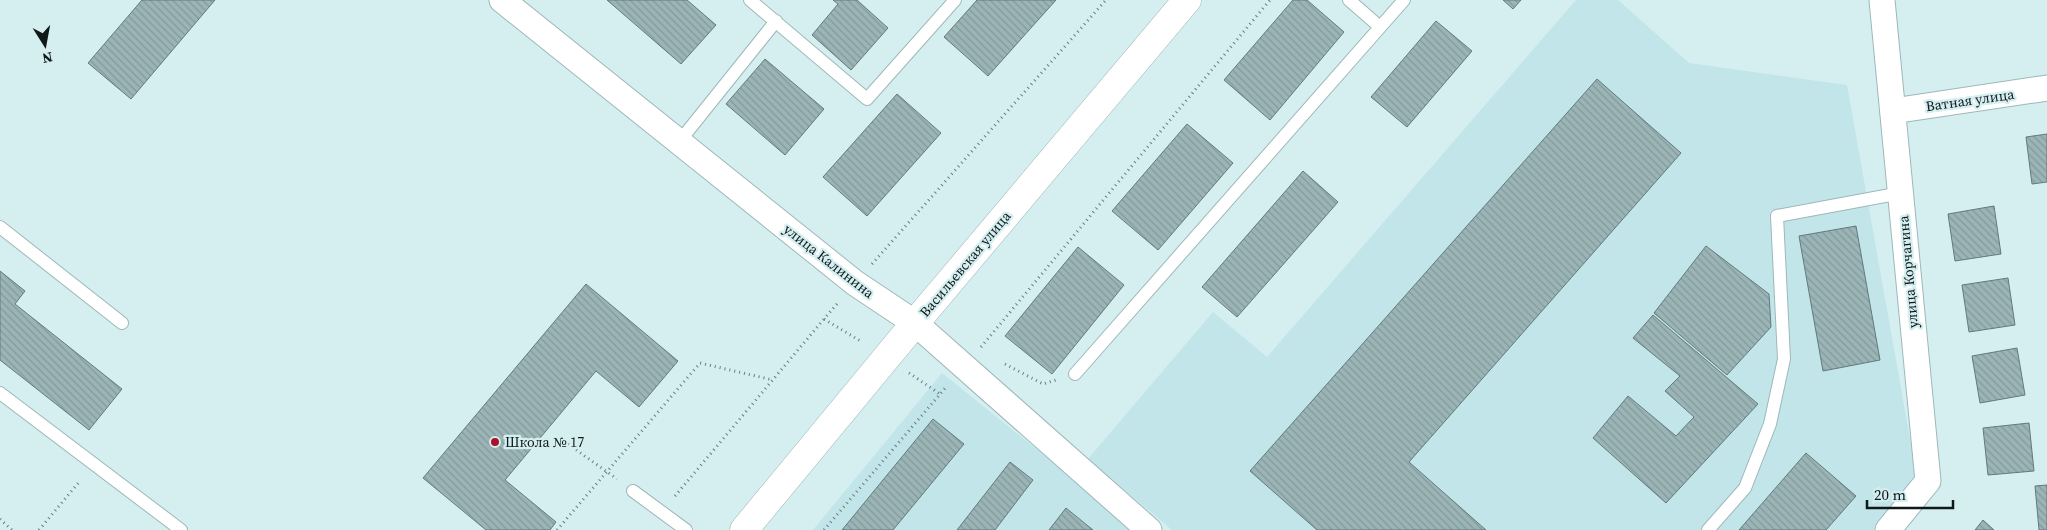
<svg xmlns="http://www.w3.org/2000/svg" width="2047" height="530" font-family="'Source Serif 4',serif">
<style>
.built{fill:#c1e5e8}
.building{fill:url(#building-back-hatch);stroke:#627a7c}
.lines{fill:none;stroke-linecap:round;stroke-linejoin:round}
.service-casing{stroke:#9eb7b9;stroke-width:14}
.minor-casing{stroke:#9eb7b9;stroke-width:27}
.secondary-casing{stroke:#9eb7b9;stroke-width:29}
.path{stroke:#6b7b7d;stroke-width:3;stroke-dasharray:1 4;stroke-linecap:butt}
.service{stroke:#fff;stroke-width:12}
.minor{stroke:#fff;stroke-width:25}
.secondary{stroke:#fff;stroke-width:28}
.poi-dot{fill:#a91229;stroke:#d5eff1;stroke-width:2}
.labels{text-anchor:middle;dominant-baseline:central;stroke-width:4.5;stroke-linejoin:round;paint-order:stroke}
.street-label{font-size:14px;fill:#10191a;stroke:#d5eff1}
.poi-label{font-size:14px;fill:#10191a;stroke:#d5eff1;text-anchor:start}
</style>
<defs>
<pattern id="building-back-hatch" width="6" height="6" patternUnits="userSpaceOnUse" patternTransform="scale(1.25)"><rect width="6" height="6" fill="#9bb4b6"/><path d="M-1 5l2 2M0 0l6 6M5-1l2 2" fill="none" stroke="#849a9c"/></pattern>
</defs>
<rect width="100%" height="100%" fill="#d5eff1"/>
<!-- built -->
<g class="built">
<polygon points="1576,0 1618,0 1689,63 1847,85 1917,478 1874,530 1172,530 1088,459 1213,312 1267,357"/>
<polygon points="942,373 1137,530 813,530"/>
</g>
<!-- building -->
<g class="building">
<polygon points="142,0 215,0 131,99 88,63"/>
<polygon points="607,0 687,0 716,25 681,64"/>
<polygon points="833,0 857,0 888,28 851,70 812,35 838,4"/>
<polygon points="977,0 1056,0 988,76 944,37"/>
<polygon points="1293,0 1307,0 1344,32 1270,120 1224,80"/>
<polygon points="1503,0 1521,0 1513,9"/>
<polygon points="1436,21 1472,51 1407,127 1371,97"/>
<polygon points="765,59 824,109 785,155 726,104"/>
<polygon points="1597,79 1681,153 1409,462 1486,530 1317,530 1250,471"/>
<polygon points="897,94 941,133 867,216 823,177"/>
<polygon points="1187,124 1233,163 1158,250 1112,211"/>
<polygon points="2047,134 2047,182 2032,184 2026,137"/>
<polygon points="1303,171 1338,202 1237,317 1202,287"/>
<polygon points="1994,206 2001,254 1955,261 1948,214"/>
<polygon points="1856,226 1880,360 1823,371 1799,236"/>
<polygon points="1706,246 1769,294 1771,327 1727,375 1654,313"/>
<polygon points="1078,247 1124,285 1052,374 1005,336"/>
<polygon points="0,271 25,291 15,304 122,389 89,430 0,360"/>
<polygon points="2008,278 2015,325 1969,332 1962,285"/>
<polygon points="586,284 678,361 639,407 596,371 505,480 556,522 550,530 486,530 423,478"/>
<polygon points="1653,315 1758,404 1666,503 1593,438 1628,396 1676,436 1694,417 1665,391 1680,376 1633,338"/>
<polygon points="2017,348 2025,395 1980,403 1972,356"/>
<polygon points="933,419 964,444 893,530 842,530"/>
<polygon points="2029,423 2034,471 1988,475 1983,428"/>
<polygon points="1806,453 1856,496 1826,530 1739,530"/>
<polygon points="1010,462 1033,480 995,530 957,530"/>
<polygon points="2047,485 2047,530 2039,530 2035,486"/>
<polygon points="1066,508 1093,530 1049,530"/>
<polygon points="1983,520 1994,530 1975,530"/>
</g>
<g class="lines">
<defs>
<g id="service">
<polyline points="750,0 867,99 955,0"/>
<polyline points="1349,0 1380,27"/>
<polyline points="679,142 776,21"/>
<polyline points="0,227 122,323"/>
<polyline points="1075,374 1404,0"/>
<polyline points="0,393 181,530"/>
<polyline points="633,491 686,530"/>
<polyline points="1708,530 1745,488 1770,424 1784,359 1777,216 1901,193"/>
</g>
<g id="minor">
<polyline points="502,0 855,283 915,323 1149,530"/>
<polyline points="1882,0 1928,481 1888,530"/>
<polyline points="1893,111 2047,88"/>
</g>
<polyline id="secondary" points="744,530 915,323 1187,0"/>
</defs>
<!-- service casing -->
<use href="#service" class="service-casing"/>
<!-- minor casing -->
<use href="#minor" class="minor-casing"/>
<!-- secondary casing -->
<use href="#secondary" class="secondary-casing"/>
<!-- path -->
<g class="path">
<polyline points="872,264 1106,0"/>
<polyline points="837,304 824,319 862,342"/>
<polyline points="981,347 1270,0"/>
<polyline points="1005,364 1043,384 1056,380"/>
<polyline points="909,373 940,394"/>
<polyline points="568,444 617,479"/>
<polyline points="675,496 824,319"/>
<polyline points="0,519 12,530"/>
<polyline points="39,530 80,481"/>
<polyline points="557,530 700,363 773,380"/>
<polyline points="824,530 947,386"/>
</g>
<!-- service -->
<use href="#service" class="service"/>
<!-- minor -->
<use href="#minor" class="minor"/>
<!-- secondary -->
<use href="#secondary" class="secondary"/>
</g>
<!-- markers -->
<circle class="poi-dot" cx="495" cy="442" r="5"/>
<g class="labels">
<!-- street labels -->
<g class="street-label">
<text transform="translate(1970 100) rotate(-8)">Ватная улица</text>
<text transform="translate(829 261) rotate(38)">улица Калинина</text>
<text transform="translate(965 264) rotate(-50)">Васильевская улица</text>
<text transform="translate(1908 272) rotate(-95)">улица Корчагина</text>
</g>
<!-- poi labels -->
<g class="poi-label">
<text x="505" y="442">Школа № 17</text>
</g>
</g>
<!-- north arrow -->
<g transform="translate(45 45) rotate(169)" stroke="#d5eff1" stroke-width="4" paint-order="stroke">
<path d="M0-4L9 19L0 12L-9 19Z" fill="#10191a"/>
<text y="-8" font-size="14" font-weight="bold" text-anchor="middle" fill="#10191a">N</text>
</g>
<!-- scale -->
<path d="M1867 500v8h86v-8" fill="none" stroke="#10191a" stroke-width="2.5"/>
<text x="1874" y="500" font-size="15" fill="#10191a" stroke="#d5eff1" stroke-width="4" paint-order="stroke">20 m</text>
</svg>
